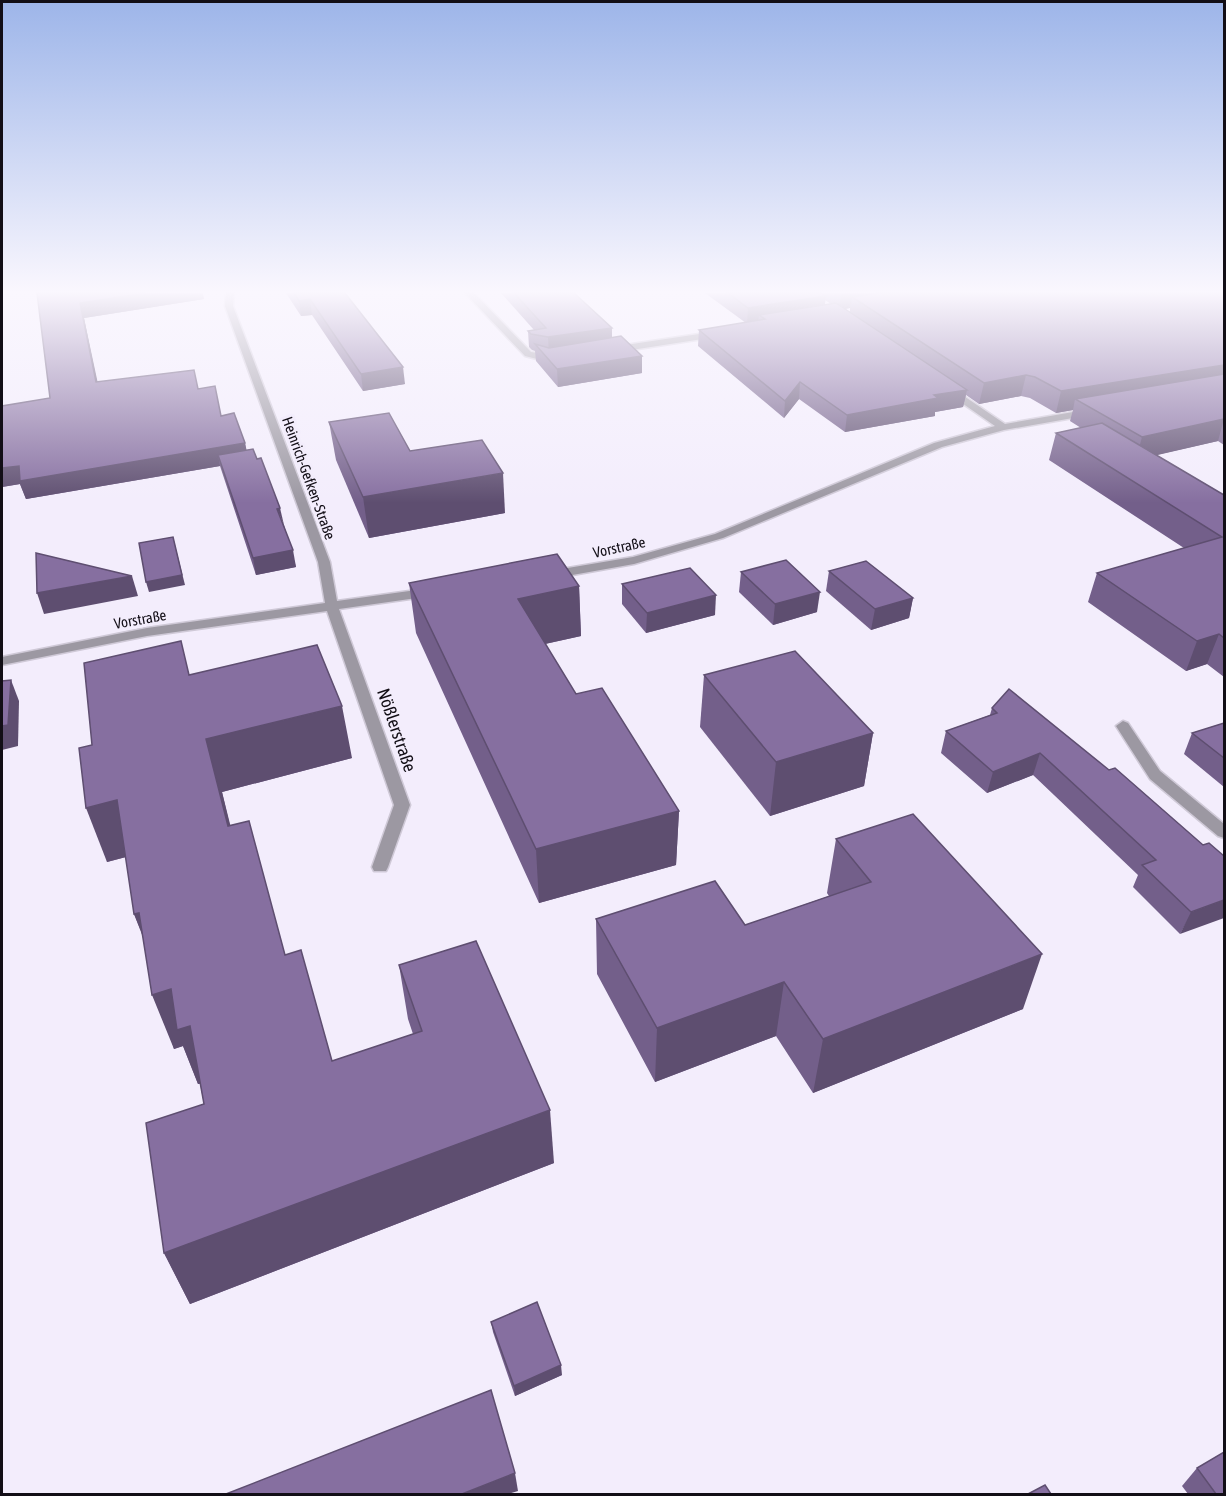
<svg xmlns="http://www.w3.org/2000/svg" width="1226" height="1496" font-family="'Asap Condensed',sans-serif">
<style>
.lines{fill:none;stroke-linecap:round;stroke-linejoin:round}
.lane-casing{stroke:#cfc9d7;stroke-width:3}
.street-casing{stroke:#cfc9d7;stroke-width:3}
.lane{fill:#9c98a2;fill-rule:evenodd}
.street{fill:#9c98a2;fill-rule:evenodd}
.wall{fill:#735f8a;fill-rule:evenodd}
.shaded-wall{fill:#5e4e70}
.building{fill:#866fa0;stroke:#5e4e70;stroke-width:1.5}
.labels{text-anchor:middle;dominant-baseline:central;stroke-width:6;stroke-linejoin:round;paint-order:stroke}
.far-street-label{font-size:15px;fill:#120e16;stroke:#f3edfc}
.street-label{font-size:18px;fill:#120e16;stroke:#f3edfc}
</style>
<rect width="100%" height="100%" fill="#f3edfc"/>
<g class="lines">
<defs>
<g id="lane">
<polygon points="465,293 474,293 531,352 559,356 559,360 549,362 525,356"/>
<polygon points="719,331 723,334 722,336 612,353 608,350 612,347"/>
</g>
<g id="street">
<polygon points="226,293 234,293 233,306 330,562 337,601 431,588 437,592 431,596 339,609 410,805 388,867 386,871 374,871 372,867 394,805 327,611 147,636 2,665 2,657 147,628 325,603 318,562 225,306"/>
<polygon points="946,388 952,388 1005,424 1090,409 1095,412 1090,415 1004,430 942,447 723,538 634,564 550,579 544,575 550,571 633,557 715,534 934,443 995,426 946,392"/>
<polygon points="1123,721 1128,723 1160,771 1224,824 1224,838 1218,836 1150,779 1116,726"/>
</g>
</defs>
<!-- lane casing -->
<use href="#lane" class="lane-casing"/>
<!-- street casing -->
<use href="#street" class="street-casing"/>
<!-- lane -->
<use href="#lane" class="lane"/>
<!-- street -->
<use href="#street" class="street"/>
</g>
<!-- wall -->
<g class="wall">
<polygon points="37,293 204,299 84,318 97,382 198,388 245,443 246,450 284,525 296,567 256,575 220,466 26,499 20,484 2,487 2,406 50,398"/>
<polygon points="286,293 345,293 405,384 363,391 312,315 301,316"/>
<polygon points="501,293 574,293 612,328 612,338 642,373 558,387 536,361 535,351 532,350 529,347 528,331 534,330"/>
<path d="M705,293H1224V445L1218,441L1156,455L1224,495V677L1207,664L1186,671L1088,602L1097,573L1184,548L1049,460L1056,433L1081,428L1070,421L1073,410L1056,413L1030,398L1021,396L979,404L966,395L963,407L935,412V416L845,432L799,399L784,418L698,346L699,330L746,323ZM825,300L831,304L825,305ZM850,308V312L844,309Z"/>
<polygon points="329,422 410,451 505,513 369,538 336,460"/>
<polygon points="829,571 913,598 909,618 871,630 826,591"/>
<polygon points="741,572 817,612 773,625 739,592"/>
<polygon points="409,583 579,586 581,636 545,644 576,694 679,811 676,865 539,903 416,633"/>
<polygon points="622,584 715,615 646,633 622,604"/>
<polygon points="190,674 352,758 222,792 230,826 285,955 332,1061 413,1034 408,1019 399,965 554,1163 190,1304 164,1253 204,1104 200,1084 198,1084 183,1046 174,1049 143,936 134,914 126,857 107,862 92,745"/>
<polygon points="704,675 873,733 864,786 770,816 700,727"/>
<polygon points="992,708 1203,845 1224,856 1180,934 1133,887 1138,875 1033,775 987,793 941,753 946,731 990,715"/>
<polygon points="1224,723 1224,787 1184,754 1192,733"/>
<polygon points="836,839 1023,1009 813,1093 776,1036 655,1082 597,974 596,919 745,925 829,896 827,893"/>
<polygon points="491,1322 562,1375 515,1396 493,1332"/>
<polygon points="1197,1468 1224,1494 1188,1494 1182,1486"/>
</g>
<!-- shaded-wall -->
<g class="shaded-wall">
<polygon points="145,293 203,293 204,299 84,318 101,398 96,382 80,303"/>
<polygon points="846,293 907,293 852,297 850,308 839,310 841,294"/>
<polygon points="826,296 824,312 759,315 758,322 747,324 748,308"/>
<polygon points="310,299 312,315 301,316 299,301"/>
<polygon points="612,328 612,344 549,354 548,337"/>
<polygon points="642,356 642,373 558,387 557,369"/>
<polygon points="1224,365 1224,384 1075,399 1073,410 1056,413 1061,391"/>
<polygon points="403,367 405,384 363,391 361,374"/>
<polygon points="1026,375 1021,396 979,404 984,383"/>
<polygon points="800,382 799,399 784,418 785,401"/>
<polygon points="967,390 963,407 935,412 935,416 845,432 847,415 934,395"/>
<polygon points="1224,419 1218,441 1136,460 1142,437"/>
<polygon points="245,443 249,461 218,455 220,466 26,499 20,484 2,487 2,468 19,466"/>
<polygon points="503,473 505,513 369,538 363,497"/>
<polygon points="280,508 284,525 277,509"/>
<polygon points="173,537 185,585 149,592 146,582"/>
<polygon points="293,550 296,567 256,575 253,558"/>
<polygon points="132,576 138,596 44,614 37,593"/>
<polygon points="579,586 581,636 522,649 518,599"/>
<polygon points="820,592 817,612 773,625 775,604"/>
<polygon points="716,595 715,615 646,633 647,613"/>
<polygon points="913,598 909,618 871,630 875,609"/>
<polygon points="1219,634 1207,664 1186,671 1197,641"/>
<polygon points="11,680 19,701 18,746 2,750 2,726"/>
<polygon points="342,706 352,758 222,792 244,880 228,826 206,739"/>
<polygon points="873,733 864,786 770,816 776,762"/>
<polygon points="1040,753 1033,775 987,793 993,772"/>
<polygon points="117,800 137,854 107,862 86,808"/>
<polygon points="679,811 676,865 539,903 536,849"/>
<polygon points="1224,900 1224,918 1180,934 1191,912"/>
<polygon points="139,913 155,968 134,914"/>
<polygon points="1042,954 1023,1009 813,1093 823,1039"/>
<polygon points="784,982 776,1036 655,1082 657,1028"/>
<polygon points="171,989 190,1026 210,1080 198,1084 183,1046 174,1049 152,995"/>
<polygon points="550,1110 554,1163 190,1304 164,1253"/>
<polygon points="561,1365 562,1375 515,1396 514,1386"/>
<polygon points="515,1473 518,1491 508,1494 462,1494"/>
</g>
<!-- building -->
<g class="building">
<polygon points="37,293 145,293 80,303 96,382 194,370 198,389 215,386 221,416 234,413 245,443 20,481 19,466 2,468 2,406 50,398"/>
<polygon points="294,293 345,293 403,367 361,374 310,299 299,301"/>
<polygon points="514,293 574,293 612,328 548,337 531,334 528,331 546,328"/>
<polygon points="728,293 821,293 826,296 748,308"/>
<polygon points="879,293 1224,293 1224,365 1061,391 1035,377 1026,375 984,383 852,297"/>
<polygon points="836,303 967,390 934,395 938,398 847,415 800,382 785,401 699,330 765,319 759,315"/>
<polygon points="621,336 642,356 557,369 535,344 549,348"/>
<polygon points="1224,374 1224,419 1142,437 1075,399"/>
<polygon points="389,413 410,451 482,440 503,473 363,497 329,422"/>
<polygon points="1102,423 1224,495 1224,638 1219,634 1197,641 1097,573 1222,537 1056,433"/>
<polygon points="253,449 257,459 261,458 280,508 277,509 293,550 253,558 218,455"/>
<polygon points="173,537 182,575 146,582 139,543"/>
<polygon points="36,553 132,576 37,593"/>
<polygon points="557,554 579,586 518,599 576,694 602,688 679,811 536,849 409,583"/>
<polygon points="786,560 820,592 775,604 741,572"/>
<polygon points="866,561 913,598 875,609 829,571"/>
<polygon points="690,568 716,595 647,613 622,584"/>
<polygon points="181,641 189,675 317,645 342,706 206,739 228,826 249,821 285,955 301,950 332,1061 422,1031 399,965 476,941 550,1110 164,1253 146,1123 204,1104 190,1026 177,1030 171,989 152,995 139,913 134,914 117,800 86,808 79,748 92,745 84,663"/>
<polygon points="795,651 873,733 776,762 704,675"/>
<polygon points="11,680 8,725 2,726 2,681"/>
<polygon points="1009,689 1109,770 1115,768 1203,845 1209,843 1224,856 1224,900 1191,912 1142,865 1156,860 1040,753 993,772 946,731 997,713 992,708"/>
<polygon points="1224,723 1224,758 1192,733"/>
<polygon points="913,814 1042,954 823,1039 784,982 657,1028 596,919 715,881 745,925 871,882 836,839"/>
<polygon points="537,1302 561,1365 514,1386 491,1322"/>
<polygon points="491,1390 515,1473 462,1494 226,1494"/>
<polygon points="1224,1452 1224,1494 1216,1494 1197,1468"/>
<polygon points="1045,1485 1051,1494 1028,1494"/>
</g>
<!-- sky -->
<linearGradient id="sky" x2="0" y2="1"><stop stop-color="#9db5e9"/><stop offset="0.58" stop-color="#faf7fe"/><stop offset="1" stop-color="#faf7fe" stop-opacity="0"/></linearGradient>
<rect width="1226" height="503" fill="url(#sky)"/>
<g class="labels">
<!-- far-street labels -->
<g class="far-street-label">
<text transform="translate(309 478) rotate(70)">Heinrich-Gefken-Straße</text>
<text transform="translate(619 547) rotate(-12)">Vorstraße</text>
<text transform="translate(140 619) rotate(-10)">Vorstraße</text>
</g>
<!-- street labels -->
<g class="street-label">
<text transform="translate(397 730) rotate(71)">Nößlerstraße</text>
</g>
</g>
<!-- border -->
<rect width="1226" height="1496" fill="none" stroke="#120e16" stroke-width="6"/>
</svg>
